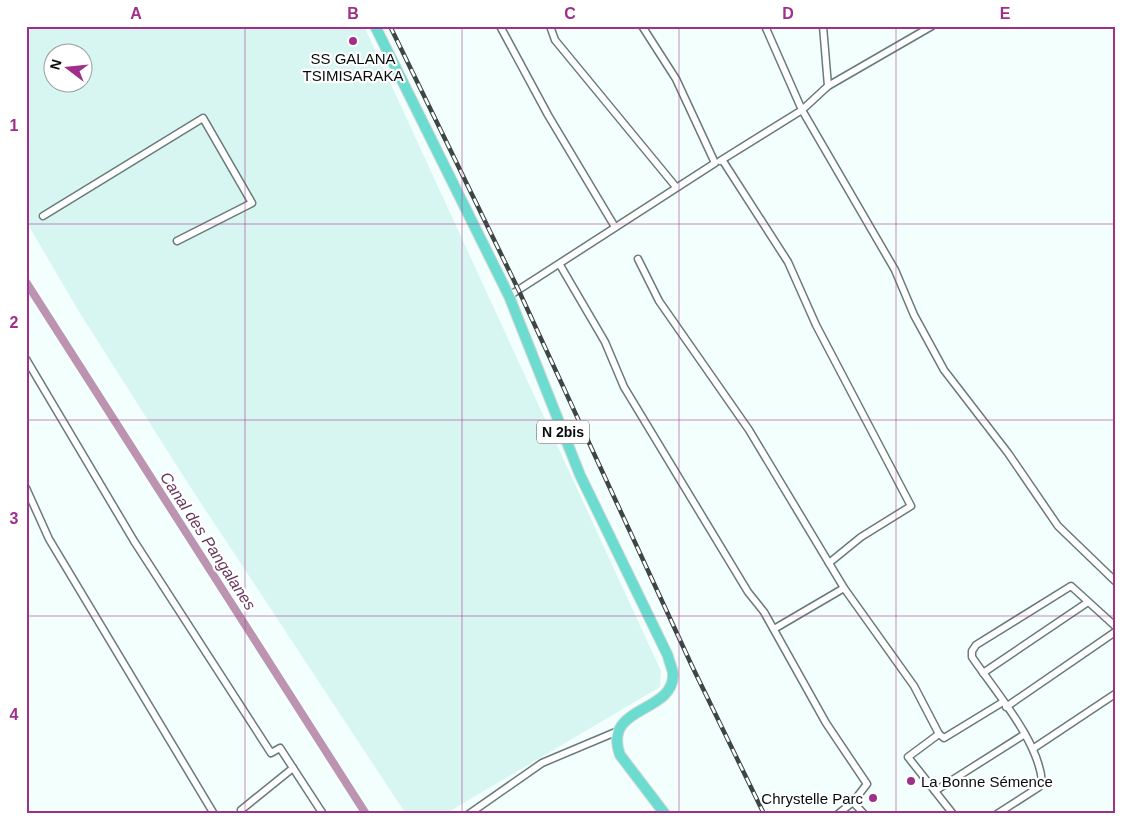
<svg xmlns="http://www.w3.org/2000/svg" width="1141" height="840" font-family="Helvetica,sans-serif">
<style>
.built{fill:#d8f6f1;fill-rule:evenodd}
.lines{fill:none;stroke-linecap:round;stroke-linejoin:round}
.canal{stroke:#bc93b1;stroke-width:8}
.minor-casing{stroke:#687b78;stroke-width:9}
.primary-casing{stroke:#d7d8d8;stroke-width:12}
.minor{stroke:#fff;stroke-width:6}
.primary{stroke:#6cdcd1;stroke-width:10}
.rail-casing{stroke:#3e4645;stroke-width:4.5}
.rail{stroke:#fff;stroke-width:2.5;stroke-dasharray:8;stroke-linecap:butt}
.grid{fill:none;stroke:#a02f8b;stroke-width:1;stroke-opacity:0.55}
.poi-dot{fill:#a02f8b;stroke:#fff;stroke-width:2}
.labels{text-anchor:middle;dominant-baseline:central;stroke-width:4.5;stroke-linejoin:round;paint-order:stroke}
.shield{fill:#fff;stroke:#515655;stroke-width:1}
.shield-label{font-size:14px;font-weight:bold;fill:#060d0c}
.poi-label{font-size:15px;fill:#060d0c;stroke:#fff}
.water-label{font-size:16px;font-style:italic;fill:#6a365e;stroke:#fff}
.neatline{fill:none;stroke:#a02f8b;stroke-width:2}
.grid-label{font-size:16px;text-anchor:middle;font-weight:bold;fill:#a02f8b}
</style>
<rect width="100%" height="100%" fill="#f2fffc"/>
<!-- built -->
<path class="built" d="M26,26H364L661,671L660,687L445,814H406L189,485L78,310L26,221ZM52,52H82V82H52Z"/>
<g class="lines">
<!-- canal -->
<polyline class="canal" points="26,282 366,814"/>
<defs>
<g id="minor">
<polyline points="500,26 548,115 615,227"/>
<polyline points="550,26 555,40 676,187"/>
<polyline points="823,26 828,86 802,110 895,270 914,315 944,370 1008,453 1058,526 1115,581"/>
<polyline points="828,86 932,26"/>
<polyline points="720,161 802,110 765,26"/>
<polyline points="723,161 788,262 816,325 911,506 861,537 829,563"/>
<polyline points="43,216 203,118 252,203 177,241"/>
<polyline points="638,259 659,301 749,430 844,588 914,686 939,734 944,738 1003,702"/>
<polyline points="560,265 605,342 624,387 748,592 764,612 826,723 867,784 853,802 838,814"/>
<polyline points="509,296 715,163 676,79 642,26"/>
<polyline points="26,359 134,541 271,753 280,748 323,814"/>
<polyline points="26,488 49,539 214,814"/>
<polyline points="774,629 844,588"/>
<polyline points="983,673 1088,602"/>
<polyline points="1006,707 1115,632"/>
<polyline points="939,734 908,757 953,814"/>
<polyline points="1034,748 1115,694"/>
<polyline points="935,791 1025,734"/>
<polyline points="853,802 864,814"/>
<polyline points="241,810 293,768"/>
<polyline points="469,814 542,763 618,731"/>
<path d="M997,814L1039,787L1042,782C1039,741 995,691 972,657V651L976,645L1071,586L1115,626"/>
</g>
<path id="primary" d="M375,26L509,296L580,475L668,656C669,662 673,669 673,675C673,714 602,705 620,755L665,814"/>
</defs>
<!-- minor casing -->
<use href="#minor" class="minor-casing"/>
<!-- primary casing -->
<use href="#primary" class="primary-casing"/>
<!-- minor -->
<use href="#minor" class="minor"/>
<!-- primary -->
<use href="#primary" class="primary"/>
<defs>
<polyline id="rail" points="390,26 519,291 692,666 764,814"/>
</defs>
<!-- rail casing -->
<use href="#rail" class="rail-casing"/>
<!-- rail -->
<use href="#rail" class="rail"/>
</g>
<!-- grid -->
<path class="grid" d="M245,26V814M462,26V814M679,26V814M896,26V814M26,224H1115M26,420H1115M26,616H1115"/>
<!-- markers -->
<g class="poi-dot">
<circle cx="353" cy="41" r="5"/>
<circle cx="911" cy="781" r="5"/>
<circle cx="873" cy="798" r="5"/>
</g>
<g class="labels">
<!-- shield labels -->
<rect class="shield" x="537" y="420.5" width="52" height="23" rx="4"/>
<g class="shield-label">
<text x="563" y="432">N 2bis</text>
</g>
<!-- poi labels -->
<g class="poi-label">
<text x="353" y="58">SS GALANA<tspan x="353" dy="17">TSIMISARAKA</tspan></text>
<text x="921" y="781" text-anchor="start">La Bonne Sémence</text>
<text x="863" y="798" text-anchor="end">Chrystelle Parc</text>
</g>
<!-- water labels -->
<g class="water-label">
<text transform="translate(208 541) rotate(57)">Canal des Pangalanes</text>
</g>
</g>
<!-- border -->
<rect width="1141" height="840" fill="none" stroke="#ffffff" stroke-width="55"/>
<!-- north arrow -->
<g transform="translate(68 68) rotate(286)"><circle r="24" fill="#ffffff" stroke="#9b9e9e"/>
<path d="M0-4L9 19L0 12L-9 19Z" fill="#a02f8b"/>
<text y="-8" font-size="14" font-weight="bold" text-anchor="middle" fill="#060d0c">N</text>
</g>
<rect x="28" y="28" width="1086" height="784" class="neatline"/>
<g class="grid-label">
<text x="136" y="19">A</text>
<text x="353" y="19">B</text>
<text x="570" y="19">C</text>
<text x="788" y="19">D</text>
<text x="1005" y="19">E</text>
<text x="14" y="131">1</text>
<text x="14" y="328">2</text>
<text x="14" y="524">3</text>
<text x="14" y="720">4</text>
</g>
</svg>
